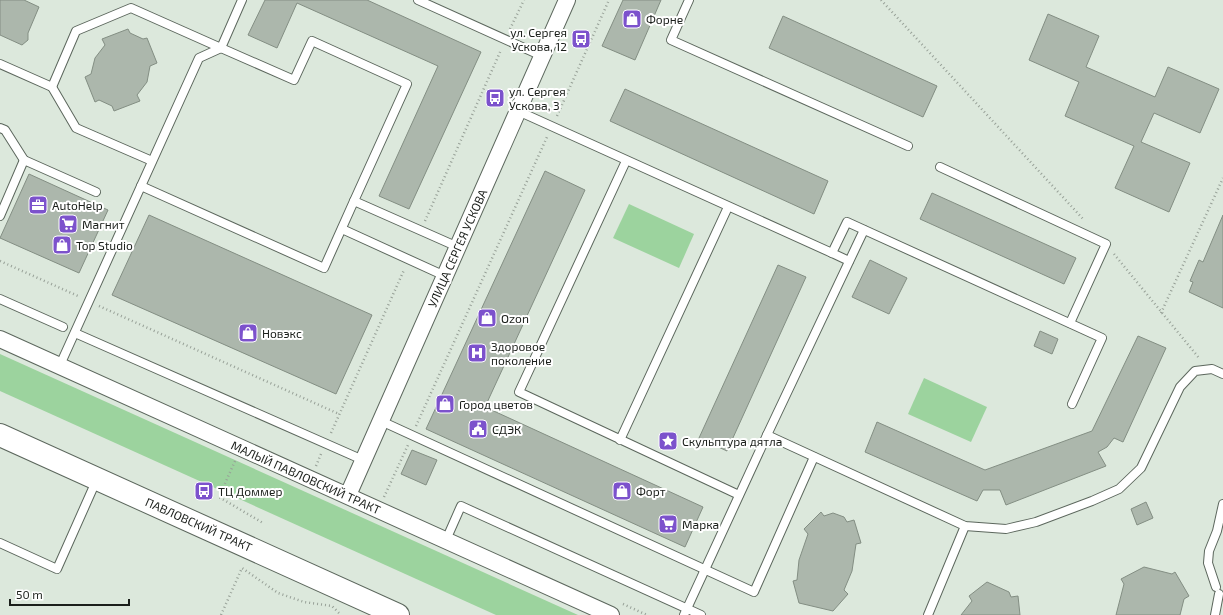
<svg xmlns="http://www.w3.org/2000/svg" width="1223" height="615" font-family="'Exo 2',sans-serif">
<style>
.green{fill:#9cd39e}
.building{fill:#acb7ac;stroke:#838e83}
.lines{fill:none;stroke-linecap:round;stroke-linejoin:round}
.service-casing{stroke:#5c675d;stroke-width:10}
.minor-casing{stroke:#5c675d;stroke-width:18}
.primary-casing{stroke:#5c675d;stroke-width:24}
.path{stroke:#97a097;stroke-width:2.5;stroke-dasharray:1 3;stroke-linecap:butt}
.service{stroke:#fff;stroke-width:8}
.minor{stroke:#fff;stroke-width:16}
.primary{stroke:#fff;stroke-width:22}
.labels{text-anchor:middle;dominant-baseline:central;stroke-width:4;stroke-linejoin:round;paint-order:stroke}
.poi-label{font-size:12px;fill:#1b1f1b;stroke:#fff;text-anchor:start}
.street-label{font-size:12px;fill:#1b1f1b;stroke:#fff}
</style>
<rect width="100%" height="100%" fill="#dce8dc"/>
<!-- green -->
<g class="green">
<polygon points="629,204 694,234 679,268 613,238"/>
<polygon points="0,354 578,615 496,615 0,391"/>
<polygon points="924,378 987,407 971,442 908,414"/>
</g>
<!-- building -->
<g class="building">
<polygon points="0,0 24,0 39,7 28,33 28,40 22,45 0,35"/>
<polygon points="265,0 367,0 481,52 409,209 379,196 438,66 297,3 277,48 248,35"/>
<polygon points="623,0 661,0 635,60 602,46"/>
<polygon points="1048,14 1099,36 1086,67 1155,97 1168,67 1219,89 1200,133 1154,113 1141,142 1190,163 1169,212 1115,188 1134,146 1065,116 1079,82 1029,60"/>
<polygon points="783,16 937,86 923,117 769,48"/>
<polygon points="128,29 130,33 143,39 147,38 157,63 150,66 147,82 137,95 140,101 114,111 112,106 99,100 95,102 85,77 91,74 95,58 105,45 102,39"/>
<polygon points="625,89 828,181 814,214 610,121"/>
<polygon points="545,171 585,190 485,407 703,507 685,547 426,429"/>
<polygon points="29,174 108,210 79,273 0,238"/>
<polygon points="932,193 1076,258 1064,284 920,219"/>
<polygon points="149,215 372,315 336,394 112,295"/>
<polygon points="1223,215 1223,308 1189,292 1193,282 1190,281 1199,260 1203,262"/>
<polygon points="870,260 907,278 889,314 852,297"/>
<polygon points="778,265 806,277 727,451 699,438"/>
<polygon points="1040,331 1058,339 1052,354 1034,346"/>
<polygon points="1138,336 1166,348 1123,442 1114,438 1107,447 1098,452 1106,466 1006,505 1000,490 983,490 977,501 865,452 877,422 985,470 1092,431"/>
<polygon points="412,450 437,460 426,485 401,474"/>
<polygon points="1146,502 1153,518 1137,525 1131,509"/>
<polygon points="821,512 824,516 833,513 844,517 847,522 854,520 861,543 856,544 852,571 844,590 848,594 833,611 799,603 793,581 797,580 799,560 808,534 804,529"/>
<polygon points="1144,567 1172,574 1175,572 1189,596 1184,599 1180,615 1116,615 1124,584 1121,579"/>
<polygon points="987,582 1009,592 1011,597 1018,596 1020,615 961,615 972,601 969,596"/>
</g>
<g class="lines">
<defs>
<g id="service">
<polyline points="242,0 221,48 294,80 312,41 407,84 354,201 458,247"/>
<polyline points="418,0 542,56"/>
<polyline points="689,0 671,40 908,146"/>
<polyline points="0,64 52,87 76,31 131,8 221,48"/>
<polyline points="52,87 76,128 152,161"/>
<polyline points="518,111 832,253 847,222 1102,338 1072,404"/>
<polyline points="0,128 5,130 24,160"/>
<polyline points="626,161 519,392 739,495"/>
<polyline points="940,167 1106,244 1070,323"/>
<polyline points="141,186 324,268 354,201"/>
<polyline points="0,216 24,160 96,192"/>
<polyline points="342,229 445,276"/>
<polyline points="832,253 849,261"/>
<polyline points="0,299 63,327"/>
<polyline points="75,333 363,460"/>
<polyline points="60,365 199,58 221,48"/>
<polyline points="381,421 754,592 814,457"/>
<polyline points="767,435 965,526 1006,529 1036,522 1092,501 1119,489 1141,468 1180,387 1195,371 1212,369 1223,374"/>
<polyline points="620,440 728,207"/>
<polyline points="446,540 461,506 701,615"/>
<polyline points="0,543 57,569 97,479"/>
<polyline points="1216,587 1208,563 1209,551 1217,531 1223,504"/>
<polyline points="684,615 767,435 864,230"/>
<polyline points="928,615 965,526"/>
<polyline points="1215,615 1219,594"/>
</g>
<g id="minor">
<polyline points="0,339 611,615"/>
<polyline points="348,495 567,0"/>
</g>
<polyline id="primary" points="0,435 398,615"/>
</defs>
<!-- service casing -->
<use href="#service" class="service-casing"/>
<!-- minor casing -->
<use href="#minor" class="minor-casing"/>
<!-- primary casing -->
<use href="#primary" class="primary-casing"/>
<!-- path -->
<g class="path">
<polyline points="881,0 1084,220"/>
<polyline points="510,29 524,0"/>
<polyline points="557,116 609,0"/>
<polyline points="425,221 501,50"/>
<polyline points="1114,254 1199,358"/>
<polyline points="0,261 78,296"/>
<polyline points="99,306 339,414"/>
<polyline points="1161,313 1223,178"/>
<polyline points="416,426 547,137"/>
<polyline points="331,433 404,270"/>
<polyline points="235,461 219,497 263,523"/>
<polyline points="316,466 321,454"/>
<polyline points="384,497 408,445"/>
<polyline points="623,604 647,615"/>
<polyline points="221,615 242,568 278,593 304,602 332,606 341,615"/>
</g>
<!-- service -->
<use href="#service" class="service"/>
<!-- minor -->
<use href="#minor" class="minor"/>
<!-- primary -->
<use href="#primary" class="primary"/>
</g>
<!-- icons -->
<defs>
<symbol id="shop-square" viewBox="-11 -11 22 22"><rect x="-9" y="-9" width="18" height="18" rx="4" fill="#7c52cc" stroke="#fff"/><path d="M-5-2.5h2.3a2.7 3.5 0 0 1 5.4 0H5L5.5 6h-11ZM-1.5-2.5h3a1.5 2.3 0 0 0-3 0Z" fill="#fff"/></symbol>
<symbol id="bus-square" viewBox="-11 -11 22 22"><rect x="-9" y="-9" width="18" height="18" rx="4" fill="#7c52cc" stroke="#fff"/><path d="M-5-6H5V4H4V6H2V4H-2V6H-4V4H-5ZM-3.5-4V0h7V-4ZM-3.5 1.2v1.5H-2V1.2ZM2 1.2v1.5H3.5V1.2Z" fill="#fff"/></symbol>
<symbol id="office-square" viewBox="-11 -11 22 22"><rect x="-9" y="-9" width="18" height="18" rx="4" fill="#7c52cc" stroke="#fff"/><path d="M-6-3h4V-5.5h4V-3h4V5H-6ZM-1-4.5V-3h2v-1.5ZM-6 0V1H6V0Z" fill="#fff"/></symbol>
<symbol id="supermarket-square" viewBox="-11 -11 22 22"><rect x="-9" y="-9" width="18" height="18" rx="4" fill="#7c52cc" stroke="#fff"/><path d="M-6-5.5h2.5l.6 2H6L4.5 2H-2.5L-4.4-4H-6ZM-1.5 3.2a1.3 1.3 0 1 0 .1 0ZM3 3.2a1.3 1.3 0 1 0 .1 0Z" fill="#fff"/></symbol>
<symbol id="hospital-square" viewBox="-11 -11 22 22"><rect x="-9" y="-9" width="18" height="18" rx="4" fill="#7c52cc" stroke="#fff"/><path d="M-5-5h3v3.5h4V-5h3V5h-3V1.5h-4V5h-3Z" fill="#fff"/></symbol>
<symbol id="civic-square" viewBox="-11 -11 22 22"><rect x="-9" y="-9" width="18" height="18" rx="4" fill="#7c52cc" stroke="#fff"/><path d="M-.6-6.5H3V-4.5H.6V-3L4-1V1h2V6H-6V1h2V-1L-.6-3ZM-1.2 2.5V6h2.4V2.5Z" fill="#fff"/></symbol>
<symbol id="sight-square" viewBox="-11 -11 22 22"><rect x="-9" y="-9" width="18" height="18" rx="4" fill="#7c52cc" stroke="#fff"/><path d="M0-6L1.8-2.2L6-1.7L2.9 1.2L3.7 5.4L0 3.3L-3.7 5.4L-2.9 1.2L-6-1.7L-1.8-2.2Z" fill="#fff"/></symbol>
</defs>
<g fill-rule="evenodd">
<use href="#shop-square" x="621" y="8" width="22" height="22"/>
<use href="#bus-square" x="570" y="28" width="22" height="22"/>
<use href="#bus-square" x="484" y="87" width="22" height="22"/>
<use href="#office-square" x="27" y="194" width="22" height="22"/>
<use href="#supermarket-square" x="57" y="213" width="22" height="22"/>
<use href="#shop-square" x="51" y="234" width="22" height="22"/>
<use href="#shop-square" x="476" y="307" width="22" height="22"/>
<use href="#shop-square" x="237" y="322" width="22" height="22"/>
<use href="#hospital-square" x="466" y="342" width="22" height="22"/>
<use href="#shop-square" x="434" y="393" width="22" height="22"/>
<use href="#civic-square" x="467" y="418" width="22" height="22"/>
<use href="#sight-square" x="657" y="430" width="22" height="22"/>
<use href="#bus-square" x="193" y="480" width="22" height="22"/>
<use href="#shop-square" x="611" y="480" width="22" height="22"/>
<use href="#supermarket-square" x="657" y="513" width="22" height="22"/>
</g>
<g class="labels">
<!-- poi labels -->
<g class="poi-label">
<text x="646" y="19">Форне</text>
<text x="567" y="32" text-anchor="end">ул. Сергея<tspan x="567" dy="14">Ускова, 12</tspan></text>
<text x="509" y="91">ул. Сергея<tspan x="509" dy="14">Ускова, 3</tspan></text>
<text x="52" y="205">AutoHelp</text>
<text x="82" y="224">Магнит</text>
<text x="76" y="245">Top Studio</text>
<text x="501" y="318">Ozon</text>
<text x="262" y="333">Новэкс</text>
<text x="491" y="346">Здоровое<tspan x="491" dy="14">поколение</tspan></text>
<text x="459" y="404">Город цветов</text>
<text x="492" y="429">СДЭК</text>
<text x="682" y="441">Скульптура дятла</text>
<text x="218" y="491">ТЦ Доммер</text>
<text x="636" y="491">Форт</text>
<text x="682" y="524">Марка</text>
</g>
<!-- street labels -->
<g class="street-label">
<text transform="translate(457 248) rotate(-66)">УЛИЦА СЕРГЕЯ УСКОВА</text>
<text transform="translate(306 477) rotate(24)">МАЛЫЙ ПАВЛОВСКИЙ ТРАКТ</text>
<text transform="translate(199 524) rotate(24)">ПАВЛОВСКИЙ ТРАКТ</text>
</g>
</g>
<!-- scale -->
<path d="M10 599v6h119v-6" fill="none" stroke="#1b1f1b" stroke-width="2"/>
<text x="16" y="599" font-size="12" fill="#1b1f1b" stroke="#ffffff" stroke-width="3" paint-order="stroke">50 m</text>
</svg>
